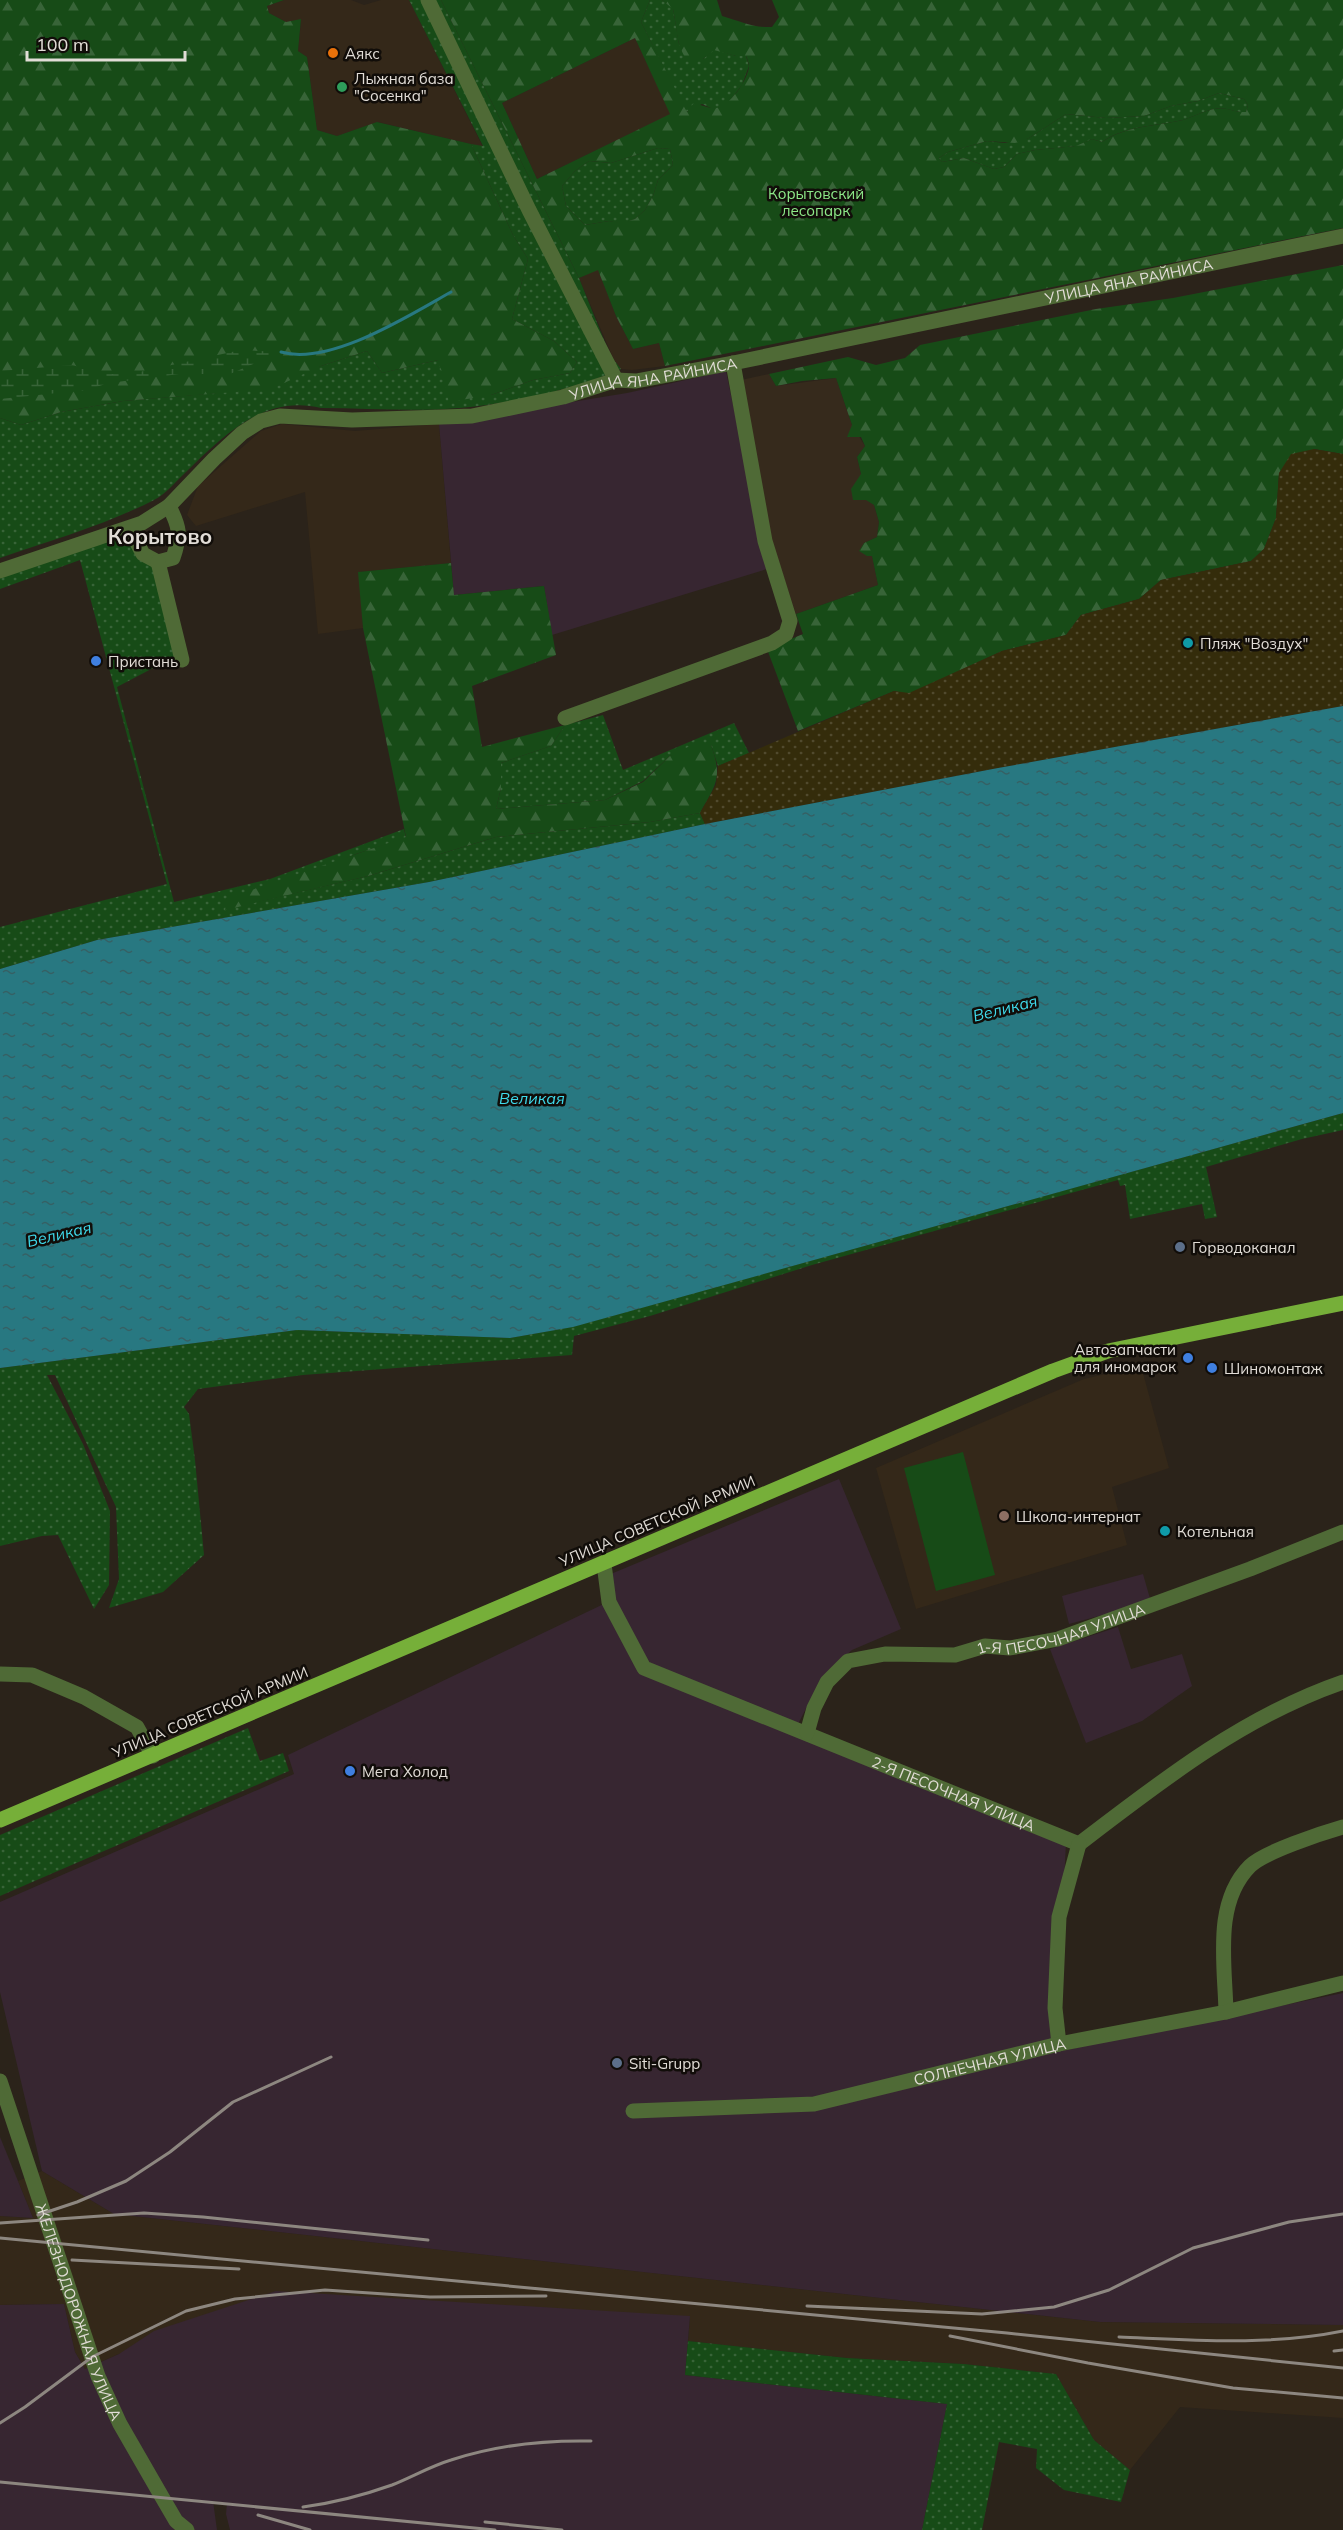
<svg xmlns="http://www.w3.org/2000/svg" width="1343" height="2530" font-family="Mulish,sans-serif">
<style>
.built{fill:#342819}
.industrial{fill:#372631}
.medical{fill:#362a1c}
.grass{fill:url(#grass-dots)}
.forest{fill:url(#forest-firs);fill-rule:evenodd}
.wetland{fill:url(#wetland-marsh)}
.sand{fill:url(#sand-dots)}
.pitch{fill:#174b17}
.water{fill:url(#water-ripples)}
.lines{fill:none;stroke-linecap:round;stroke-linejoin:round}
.stream{stroke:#287881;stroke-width:3}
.minor{stroke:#4f6a36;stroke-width:15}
.major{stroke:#76af39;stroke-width:15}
.rail{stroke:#8d8780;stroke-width:3}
.food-dot{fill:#e8710a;stroke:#110d09;stroke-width:2}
.leisure-dot{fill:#2e9e5b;stroke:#110d09;stroke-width:2}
.culture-dot{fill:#0f9aa8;stroke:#110d09;stroke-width:2}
.shop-dot{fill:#3f7fe0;stroke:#110d09;stroke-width:2}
.service-dot{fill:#5c6f8a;stroke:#110d09;stroke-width:2}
.education-dot{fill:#8d6e63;stroke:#110d09;stroke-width:2}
.labels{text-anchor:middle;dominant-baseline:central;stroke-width:5;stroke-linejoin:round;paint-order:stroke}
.poi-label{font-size:15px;fill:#e2ddd7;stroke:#110d09;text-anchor:start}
.park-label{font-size:15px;fill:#8eea89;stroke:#110d09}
.street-label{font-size:15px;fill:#e2ddd7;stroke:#110d09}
.water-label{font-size:16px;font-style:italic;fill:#3fdaeb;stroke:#110d09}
.district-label{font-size:21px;font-weight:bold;fill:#e2ddd7;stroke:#110d09}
</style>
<defs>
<pattern id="grass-dots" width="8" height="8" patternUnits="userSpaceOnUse" patternTransform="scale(1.5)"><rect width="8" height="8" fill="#174b17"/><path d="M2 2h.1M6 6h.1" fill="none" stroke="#386438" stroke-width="1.8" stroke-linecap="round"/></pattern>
<pattern id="forest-firs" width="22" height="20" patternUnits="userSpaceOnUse" patternTransform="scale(1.5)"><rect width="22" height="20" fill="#174b17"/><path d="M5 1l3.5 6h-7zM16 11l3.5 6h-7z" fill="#386438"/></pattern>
<pattern id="wetland-marsh" width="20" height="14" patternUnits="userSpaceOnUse" patternTransform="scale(1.5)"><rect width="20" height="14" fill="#174b17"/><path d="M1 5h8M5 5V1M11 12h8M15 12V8" fill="none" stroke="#386438"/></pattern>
<pattern id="sand-dots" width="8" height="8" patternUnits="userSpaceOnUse" patternTransform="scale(1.5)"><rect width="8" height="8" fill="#342c0b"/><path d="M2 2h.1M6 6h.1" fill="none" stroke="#514a2e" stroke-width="1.8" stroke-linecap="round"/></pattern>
<pattern id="water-ripples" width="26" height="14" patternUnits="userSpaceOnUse" patternTransform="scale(1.5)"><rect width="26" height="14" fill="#287881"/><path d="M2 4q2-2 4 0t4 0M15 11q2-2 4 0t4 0" fill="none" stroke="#356064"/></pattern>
</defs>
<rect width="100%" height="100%" fill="#2b231a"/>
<!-- built -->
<g class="built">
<polygon points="284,0 351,0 364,5 381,0 409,0 483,147 378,122 337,136 317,130 307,57 298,51 301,20 286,22 269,13 267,6"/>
<polygon points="635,38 671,114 537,179 502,103"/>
<polygon points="598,269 616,316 633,349 659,343 665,366 632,370 621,369 616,365 579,278"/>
<polygon points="282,424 355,431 439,424 451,563 359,572 363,628 318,634 305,492 196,526 187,515 198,486 261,431"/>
<polygon points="1141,1366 1169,1468 1112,1487 1127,1545 916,1609 876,1468 1084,1379"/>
<polygon points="42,2171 114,2214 1100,2322 1343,2325 1343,2418 1180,2407 1130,2470 1094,2440 1056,2374 964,2364 847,2358 688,2341 690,2316 119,2354 85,2369 75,2352 64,2304 0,2305 0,2216 33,2218 18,2181"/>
</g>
<!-- industrial -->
<g class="industrial">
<polygon points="726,371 767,569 552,635 544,586 454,595 439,424 627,393"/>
<polygon points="839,1479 901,1629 852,1650 838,1662 813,1695 798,1724 1066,1842 1056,2052 1343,1993 1343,2325 1100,2322 114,2214 42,2171 0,1992 0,1902 294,1774 288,1755 610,1601 606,1576"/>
<polygon points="1143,1574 1151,1602 1069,1624 1062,1596"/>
<polygon points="1118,1627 1131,1669 1182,1654 1192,1686 1142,1721 1086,1743 1050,1649"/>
<polygon points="0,2137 18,2181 33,2218 0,2216"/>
<polygon points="276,2291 690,2316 685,2375 947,2404 922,2530 230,2530 226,2514 227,2503 213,2501 217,2530 0,2530 0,2305 64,2304 75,2352 85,2369 119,2354 154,2331"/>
</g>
<!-- medical -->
<polygon class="medical" points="769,374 776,386 836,378 852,425 865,446 857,457 867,500 874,505 879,522 877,537 864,543 872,555 878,585 796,614 769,533 741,380"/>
<!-- grass -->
<g class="grass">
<path d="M409,0H441L579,278L610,355L621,369C571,390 514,403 460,408C414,412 367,408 321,408C264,394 223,436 185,473C175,482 166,494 154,500C105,525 52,540 0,558V418L21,425L61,412L123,401L217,393L321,366L367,351L382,373L438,360L491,395L533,380L570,373L577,362L554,341L512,319L528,259L513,235L471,144L483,146Z"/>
<polygon points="650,0 662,0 673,8 679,44 703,59 714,49 736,56 746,56 749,66 742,85 726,106 713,109 702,104 686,112 641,22"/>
<path d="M1219,93L1244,99L1248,105L1246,112C1235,113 1225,106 1214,109C1203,111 1193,117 1183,120C1156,126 1124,126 1102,142L1092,139L1077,146L1035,150L1017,154L1004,167L994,169L964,158L942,162L939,158L948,152L987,141L1005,143L1029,138L1066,114L1106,118L1144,116L1171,106L1198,101Z"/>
<polygon points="658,148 670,149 673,165 658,180 653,196 645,210 635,219 623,224 609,221 585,225 566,206 562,186 575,171 589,161 611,163"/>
<polygon points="124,534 153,568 176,656 117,687 174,902 270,879 404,829 406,838 356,854 226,909 368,876 496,837 650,822 700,813 705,824 429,882 97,940 0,969 0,927 167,884 80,560 0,589 0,578"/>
<polygon points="603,715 623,770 734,723 749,753 718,766 711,745 670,756 643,781 605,800 496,809 501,788 501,763 551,746 565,725"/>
<polygon points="1343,1113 1343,1130 1302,1139 1206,1167 1217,1217 1205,1219 1202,1204 1130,1219 1125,1185 1120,1186 1118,1180 812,1265 650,1316 574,1336 572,1355 303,1375 198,1389 184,1407 189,1414 195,1460 204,1555 163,1592 109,1608 119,1579 116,1507 55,1375 47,1375 83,1444 110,1511 109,1585 94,1609 58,1535 42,1536 0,1546 0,1368 297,1330 510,1338 572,1327"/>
<polygon points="248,1728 260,1761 283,1753 289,1771 0,1896 0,1835"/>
<polygon points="688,2341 847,2358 964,2364 1056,2374 1094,2440 1130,2470 1121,2502 1064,2490 1036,2468 1037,2449 999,2442 982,2530 922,2530 947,2404 685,2375"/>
</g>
<!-- forest -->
<g class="forest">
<polygon points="0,0 284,0 267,6 269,13 286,22 301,19 298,51 307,57 317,130 337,136 377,122 471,144 513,235 528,259 512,319 554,341 577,362 570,373 533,380 491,395 449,402 438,360 382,373 367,351 321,366 271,389 123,401 61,412 21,425 0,418"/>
<path d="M441,0H650L641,22L687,112L693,104C701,104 709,109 716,108C729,107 749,79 749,65C749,65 747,57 746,56H736L714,50L703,59L691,63C676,52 677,26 673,9L662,0H717L722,16C740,21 753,28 772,27L779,17L772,0H1343V228L665,366L659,343L633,349L616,316L598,270L579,278ZM635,38L670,114L537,179L502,103ZM1219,93L1244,99L1248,105L1246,112C1235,113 1226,106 1214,109C1203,111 1193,117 1183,120C1156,126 1125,126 1102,142L1092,139L1076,146L1035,150L1017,154L1004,167L994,169L964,158L942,162L939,158L948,152L987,141L1015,143L1029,138L1066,114L1106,118L1144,116L1171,106L1198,101ZM658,148L670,149L673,165L658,180L653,196L645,210L635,219L623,223L609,221L585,225L566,206L562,186L575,171L589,161L611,163Z"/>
<polygon points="1343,265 1343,454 1314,449 1279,473 1276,518 1264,549 1251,561 1161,580 1139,599 1081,615 1066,635 1002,651 909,694 894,691 798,731 767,649 803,634 796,614 878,585 872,556 867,556 859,551 864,543 877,537 879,522 874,505 866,500 853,500 851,489 861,474 857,457 865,446 861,437 847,437 852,425 836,378 802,381 776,386 769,374 848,357 876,365 905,358 920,345 1096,309 1173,298"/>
<path d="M451,563L454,595L544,586L556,655L472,686L482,747L565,725L551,746L501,763V788L496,809L605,800L643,782L670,756L696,743L711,745C723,778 716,784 700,813L650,822L496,837L368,876L225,910L228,898L406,837L363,628L358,572Z"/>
</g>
<!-- wetland -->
<polygon class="wetland" points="241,350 281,352 230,374 179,374 109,383 86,390 0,399 0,371 72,365 105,374 130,374"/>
<!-- sand -->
<polygon class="sand" points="1314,449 1343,454 1343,706 998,768 705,824 700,813 716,785 718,766 894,691 909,693 1002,651 1066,635 1081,615 1139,599 1161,580 1251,561 1264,549 1276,518 1279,473 1291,454"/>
<!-- pitch -->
<polygon class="pitch" points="963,1452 995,1575 936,1591 904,1468"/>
<!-- water -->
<polygon class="water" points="1343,706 1343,1113 573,1327 510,1338 297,1330 0,1368 0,969 97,940 429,882 705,824 998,768"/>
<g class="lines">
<!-- stream -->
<path class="stream" d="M281,352C330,366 408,316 451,292"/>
<!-- minor -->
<g class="minor">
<polyline points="428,0 529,210 616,380"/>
<path d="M129,528L143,554L158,562L173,558C181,534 180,528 169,506"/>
<polyline points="158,562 182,660"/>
<path id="s1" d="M0,571L142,523L169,506L214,459L242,433L261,421L280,416L352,420L472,416L563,397L616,380L636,381L733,363L1343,236"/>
<polyline points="565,718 772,643 786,634 790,621 765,541 733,363"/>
<path id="s2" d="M604,1564L609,1602L644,1668L1079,1844"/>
<polyline points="0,1674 32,1675 84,1697 137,1727 153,1756"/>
<path id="s3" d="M807,1733L814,1708L827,1682L848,1661L885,1654L955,1655L985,1646L1010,1648L1058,1639L1250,1569L1343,1532"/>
<path d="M1079,1844C1161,1781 1244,1716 1343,1682"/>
<path d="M1226,2012C1225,1964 1213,1903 1250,1866C1264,1852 1322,1833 1343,1827"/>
<polyline points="1059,2044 1055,2008 1059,1917 1079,1844"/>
<path id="s4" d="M0,2081L98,2376L120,2424L162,2497L176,2521L187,2530"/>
<path id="s5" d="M633,2111L814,2104L1059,2044L1226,2012L1343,1983"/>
</g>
<!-- major -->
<polyline class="major" points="0,1820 1053,1371 1108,1351 1343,1303"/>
<!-- rail -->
<g class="rail">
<polyline points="38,2215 77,2202 126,2181 170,2152 233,2102 331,2057"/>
<polyline points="0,2223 144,2213 203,2217 428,2240"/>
<polyline points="0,2238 1007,2333 1343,2368"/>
<polyline points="72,2260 239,2269"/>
<polyline points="807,2306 982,2314 1054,2307 1109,2290 1193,2248 1289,2222 1343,2214"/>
<polyline points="950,2336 1088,2363 1233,2388 1343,2398"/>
<path d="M1119,2337C1193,2340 1270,2346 1343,2331"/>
<polyline points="1334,2351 1343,2350"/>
<polyline points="0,2423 25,2407 92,2357 186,2311 235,2299 325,2290 430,2297 546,2296"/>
<polyline points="0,2482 495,2530"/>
<path d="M303,2507C333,2503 364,2495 392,2485C412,2477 431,2466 451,2460C497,2445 543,2440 591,2441"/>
<polyline points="258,2515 310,2530"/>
<polyline points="485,2522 562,2530"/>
</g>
</g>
<!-- markers -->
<circle class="food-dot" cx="333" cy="53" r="6"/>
<circle class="leisure-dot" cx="342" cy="87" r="6"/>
<g class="culture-dot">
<circle cx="1188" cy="643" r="6"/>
<circle cx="1165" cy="1531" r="6"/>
</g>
<g class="shop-dot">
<circle cx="96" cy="661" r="6"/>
<circle cx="1188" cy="1358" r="6"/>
<circle cx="1212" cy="1368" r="6"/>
<circle cx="350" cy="1771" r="6"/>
</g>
<g class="service-dot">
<circle cx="1180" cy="1247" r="6"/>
<circle cx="617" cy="2063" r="6"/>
</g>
<circle class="education-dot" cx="1004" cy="1516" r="6"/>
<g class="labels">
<!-- poi labels -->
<g class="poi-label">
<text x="345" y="53">Аякс</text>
<text x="354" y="78">Лыжная база<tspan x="354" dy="17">"Сосенка"</tspan></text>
<text x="1200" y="643">Пляж "Воздух"</text>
<text x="108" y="661">Пристань</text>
<text x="1192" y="1247">Горводоканал</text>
<text x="1176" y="1349" text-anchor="end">Автозапчасти<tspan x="1176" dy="17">для иномарок</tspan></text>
<text x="1224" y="1368">Шиномонтаж</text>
<text x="1016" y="1516">Школа-интернат</text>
<text x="1177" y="1531">Котельная</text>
<text x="362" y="1771">Мега Холод</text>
<text x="629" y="2063">Siti-Grupp</text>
</g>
<!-- park labels -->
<g class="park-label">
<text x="816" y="193">Корытовский<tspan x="816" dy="17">лесопарк</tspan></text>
</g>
<!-- street labels -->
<g class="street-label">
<text stroke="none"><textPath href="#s1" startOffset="1191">УЛИЦА ЯНА РАЙНИСА</textPath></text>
<text stroke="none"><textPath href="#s1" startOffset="705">УЛИЦА ЯНА РАЙНИСА</textPath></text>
<text transform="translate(657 1521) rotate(-23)">УЛИЦА СОВЕТСКОЙ АРМИИ</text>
<text stroke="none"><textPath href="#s3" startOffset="302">1-Я ПЕСОЧНАЯ УЛИЦА</textPath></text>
<text transform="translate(210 1712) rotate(-23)">УЛИЦА СОВЕТСКОЙ АРМИИ</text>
<text stroke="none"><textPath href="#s2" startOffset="447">2-Я ПЕСОЧНАЯ УЛИЦА</textPath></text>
<text stroke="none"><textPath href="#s5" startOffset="362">СОЛНЕЧНАЯ УЛИЦА</textPath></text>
<text stroke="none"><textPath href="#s4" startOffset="244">ЖЕЛЕЗНОДОРОЖНАЯ УЛИЦА</textPath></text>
</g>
<!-- water labels -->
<g class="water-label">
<text transform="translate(1005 1008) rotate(-14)">Великая</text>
<text x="532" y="1098">Великая</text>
<text transform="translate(59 1234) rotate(-13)">Великая</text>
</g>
<!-- district labels -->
<g class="district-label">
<text x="160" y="536">Корытово</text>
</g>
</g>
<!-- scale -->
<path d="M27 51v9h158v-9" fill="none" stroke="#e2ddd7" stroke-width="3"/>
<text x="36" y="51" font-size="18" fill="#e2ddd7" stroke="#110d09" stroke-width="4.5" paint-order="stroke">100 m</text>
</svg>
